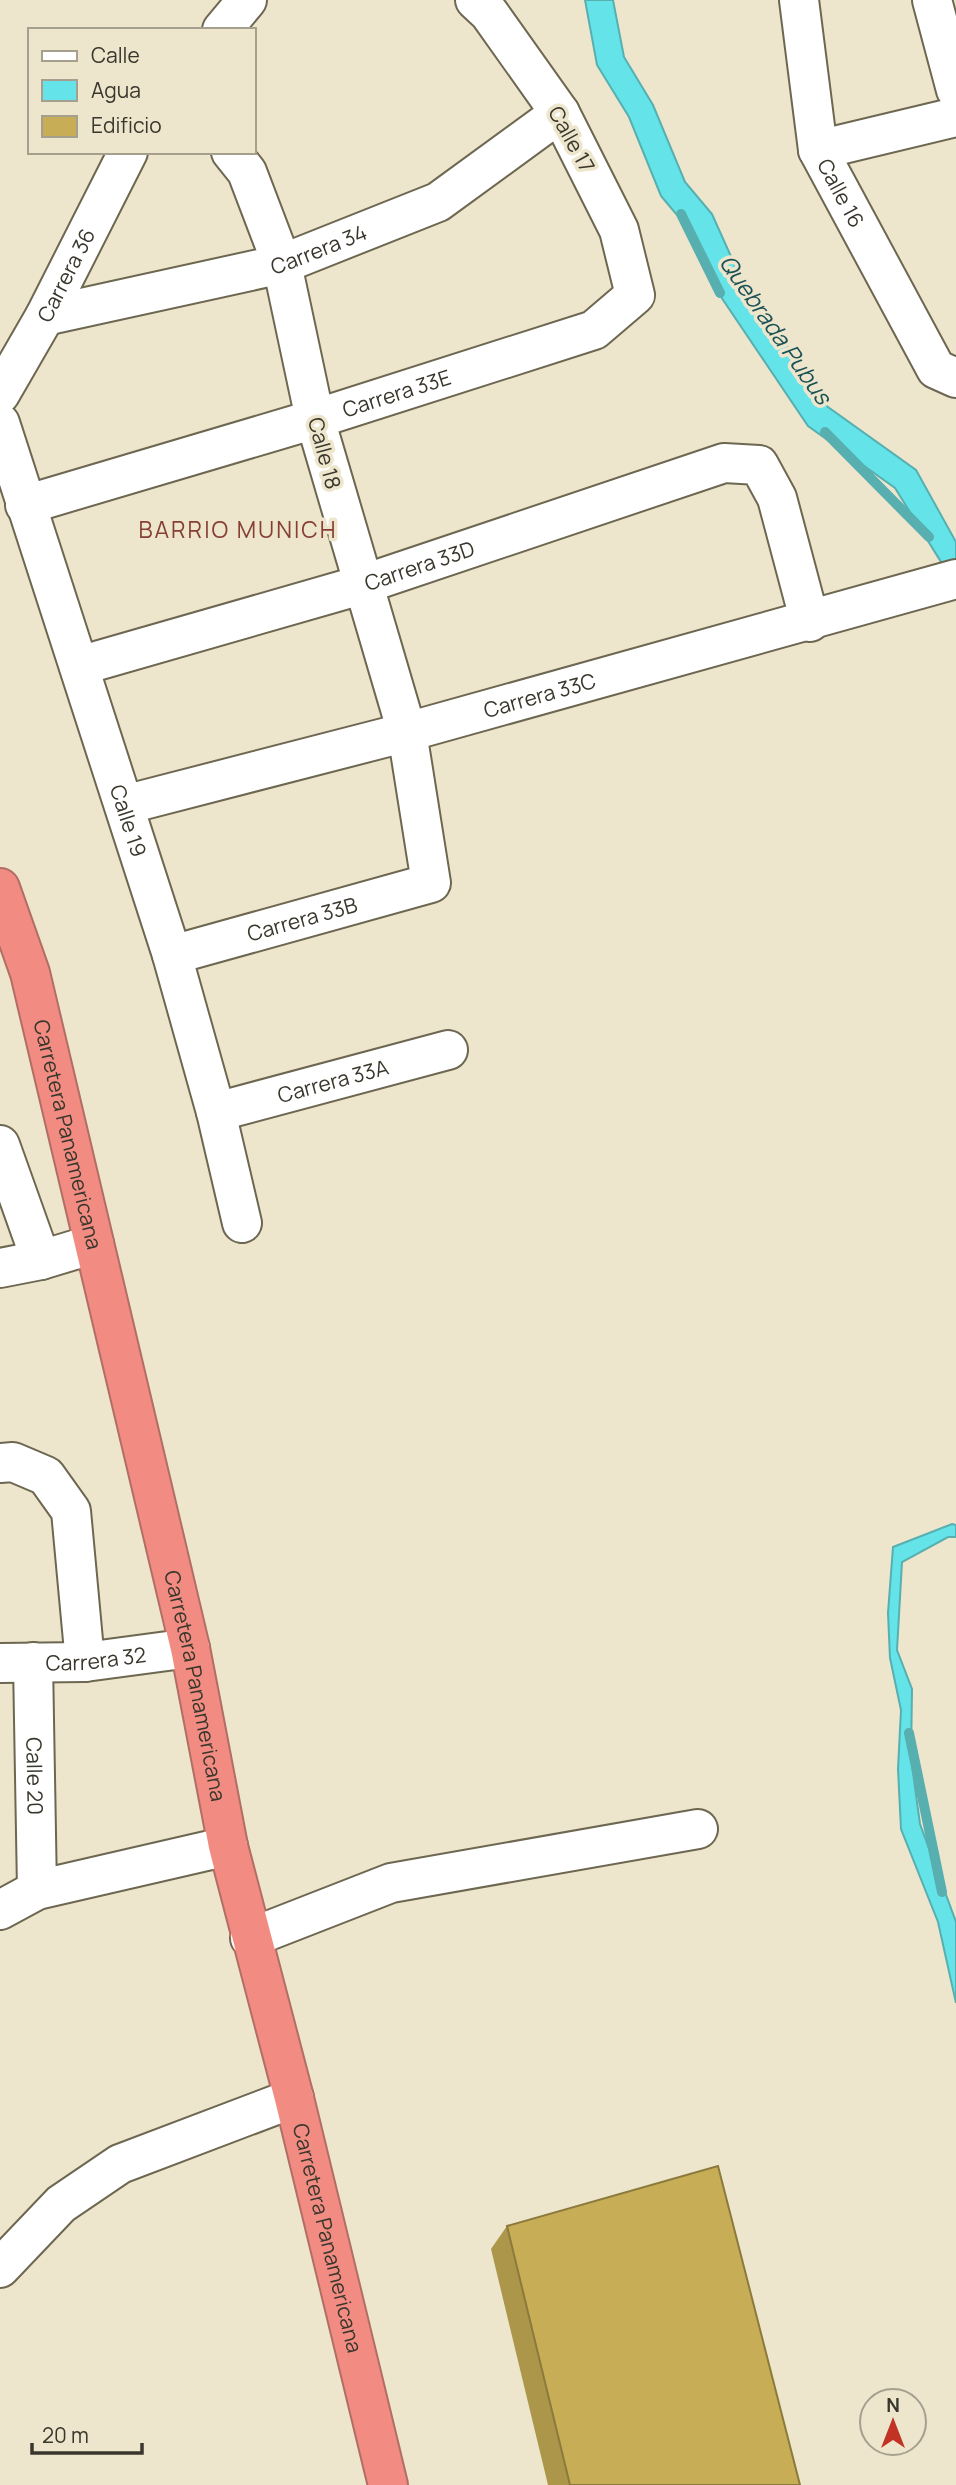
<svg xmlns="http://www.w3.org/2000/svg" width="956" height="2485" font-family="Manrope,sans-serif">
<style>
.water{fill:#64e3e8;stroke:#57afb0;stroke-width:2}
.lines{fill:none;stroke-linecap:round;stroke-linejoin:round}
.stream{stroke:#57afb0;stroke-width:10}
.minor-casing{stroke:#6d6751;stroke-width:42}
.highway-casing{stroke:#b16e64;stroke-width:42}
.minor{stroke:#fff;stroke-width:38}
.highway{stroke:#f28c82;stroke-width:38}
.wall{fill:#ab964a}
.building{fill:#c7ae56;stroke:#8b7a3c;stroke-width:2}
.labels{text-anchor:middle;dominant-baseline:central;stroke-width:7;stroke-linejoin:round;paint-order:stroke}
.street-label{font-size:21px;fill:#39362c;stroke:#ede6cd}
.water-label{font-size:23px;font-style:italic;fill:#1b5254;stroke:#ede6cd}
.neighbourhood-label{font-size:23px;letter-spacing:2px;fill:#873f35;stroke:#ede6cd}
</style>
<rect width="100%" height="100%" fill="#ede6cd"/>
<!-- water -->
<g class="water">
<polygon points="585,0 613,0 624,57 653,105 685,182 712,214 738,272 828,407 916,470 956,542 956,586 895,488 808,426 713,285 688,228 661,196 629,117 597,65"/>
<polygon points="952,1524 956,1525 956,1537 948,1537 902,1562 897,1650 912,1689 911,1758 920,1824 956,1922 956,2003 938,1922 901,1829 898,1769 901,1710 890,1658 888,1613 893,1547"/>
</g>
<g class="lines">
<!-- stream -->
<g class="stream">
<polyline points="681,214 720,293"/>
<polyline points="825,432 929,537"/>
<polyline points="909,1733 942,1892"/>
</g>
<defs>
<g id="minor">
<path id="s1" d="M799,0L818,150L936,369L956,378"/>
<polyline points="932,0 956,90"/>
<polyline points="222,30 247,0"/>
<polyline points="818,150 956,117"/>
<path id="s2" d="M45,316L282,264L438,202L560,113"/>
<path id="s3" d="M0,394L45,316L128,152"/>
<path id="s4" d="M0,423L172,955L216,1112L242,1223"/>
<path id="s5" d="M25,505L315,419L594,330L635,295L619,230L560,113L489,13L475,0"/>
<path id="s6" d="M79,666L361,585L724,463L759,465L777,498L810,622"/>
<path id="s7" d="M124,805L407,732L956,579"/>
<path id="s8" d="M172,955L431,883L407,732L315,419L282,264L247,172L231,152"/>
<path id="s9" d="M216,1112L448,1050"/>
<polyline points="0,1145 41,1260"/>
<polyline points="0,1268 41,1260 94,1244"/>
<polyline points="0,1463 13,1462 46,1476 71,1511 85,1662"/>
<path id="s10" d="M33,1662L37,1890"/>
<path id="s11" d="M0,1663L85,1662L190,1648"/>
<polyline points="0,1910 37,1890 228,1846"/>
<polyline points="250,1938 391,1883 698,1829"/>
<polyline points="0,2268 61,2204 120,2164 294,2098"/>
</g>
<g id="highway">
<path id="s12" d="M0,888L30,973L190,1648L228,1846L294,2098L388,2485"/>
</g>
</defs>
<!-- minor casing -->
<use href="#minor" class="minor-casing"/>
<!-- highway casing -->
<use href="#highway" class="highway-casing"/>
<!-- minor -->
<use href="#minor" class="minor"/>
<!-- highway -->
<use href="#highway" class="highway"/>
</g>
<!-- wall -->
<polygon class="wall" points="507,2226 800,2485 548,2485 491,2249"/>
<!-- building -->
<polygon class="building" points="718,2166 800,2485 570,2485 507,2226"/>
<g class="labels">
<!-- street labels -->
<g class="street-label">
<text transform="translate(572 139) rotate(61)">Calle 17</text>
<text stroke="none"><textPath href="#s1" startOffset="200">Calle 16</textPath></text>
<text stroke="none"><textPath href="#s2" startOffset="282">Carrera 34</textPath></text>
<text stroke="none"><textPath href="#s3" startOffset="136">Carrera 36</textPath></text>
<text stroke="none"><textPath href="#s5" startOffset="388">Carrera 33E</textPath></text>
<text transform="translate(325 453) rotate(75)">Calle 18</text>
<text stroke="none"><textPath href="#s6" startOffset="355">Carrera 33D</textPath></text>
<text stroke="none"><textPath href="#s7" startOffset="430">Carrera 33C</textPath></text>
<text stroke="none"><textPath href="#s4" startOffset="418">Calle 19</textPath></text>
<text stroke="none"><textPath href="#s8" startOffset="135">Carrera 33B</textPath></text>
<text stroke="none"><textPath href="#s9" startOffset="121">Carrera 33A</textPath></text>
<text stroke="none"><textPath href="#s12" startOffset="256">Carretera Panamericana</textPath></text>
<text stroke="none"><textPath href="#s11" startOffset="96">Carrera 32</textPath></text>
<text stroke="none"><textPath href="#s12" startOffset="822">Carretera Panamericana</textPath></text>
<text stroke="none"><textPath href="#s10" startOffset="114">Calle 20</textPath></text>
<text stroke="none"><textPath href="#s12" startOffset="1390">Carretera Panamericana</textPath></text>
</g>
<!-- water labels -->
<g class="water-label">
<text transform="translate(776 329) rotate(55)">Quebrada Pubus</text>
</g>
<!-- neighbourhood labels -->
<g class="neighbourhood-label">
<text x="238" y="529">BARRIO MUNICH</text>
</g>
</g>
<!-- legend -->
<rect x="28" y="28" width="228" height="126" fill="#ede6cd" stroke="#a5a08d" stroke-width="2"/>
<rect x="42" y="51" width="35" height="10" fill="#ffffff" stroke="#a5a08d" stroke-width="2"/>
<text x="91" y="63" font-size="21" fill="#39362c">Calle</text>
<rect x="42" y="80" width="35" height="21" fill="#64e3e8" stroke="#a5a08d" stroke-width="2"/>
<text x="91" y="98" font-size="21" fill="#39362c">Agua</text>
<rect x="42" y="116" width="35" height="21" fill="#c7ae56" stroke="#a5a08d" stroke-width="2"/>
<text x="91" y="133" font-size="21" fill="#39362c">Edificio</text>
<!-- north arrow -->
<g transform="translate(893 2422)"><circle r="33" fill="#ede6cd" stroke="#a5a08d" stroke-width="2"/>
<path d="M0-5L12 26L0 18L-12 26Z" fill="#c13425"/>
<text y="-10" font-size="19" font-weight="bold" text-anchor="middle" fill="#39362c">N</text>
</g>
<!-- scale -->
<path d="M32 2443v10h110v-10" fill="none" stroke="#39362c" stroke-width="3.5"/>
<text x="42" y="2443" font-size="21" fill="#39362c" stroke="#ede6cd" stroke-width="5" paint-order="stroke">20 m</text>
</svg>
